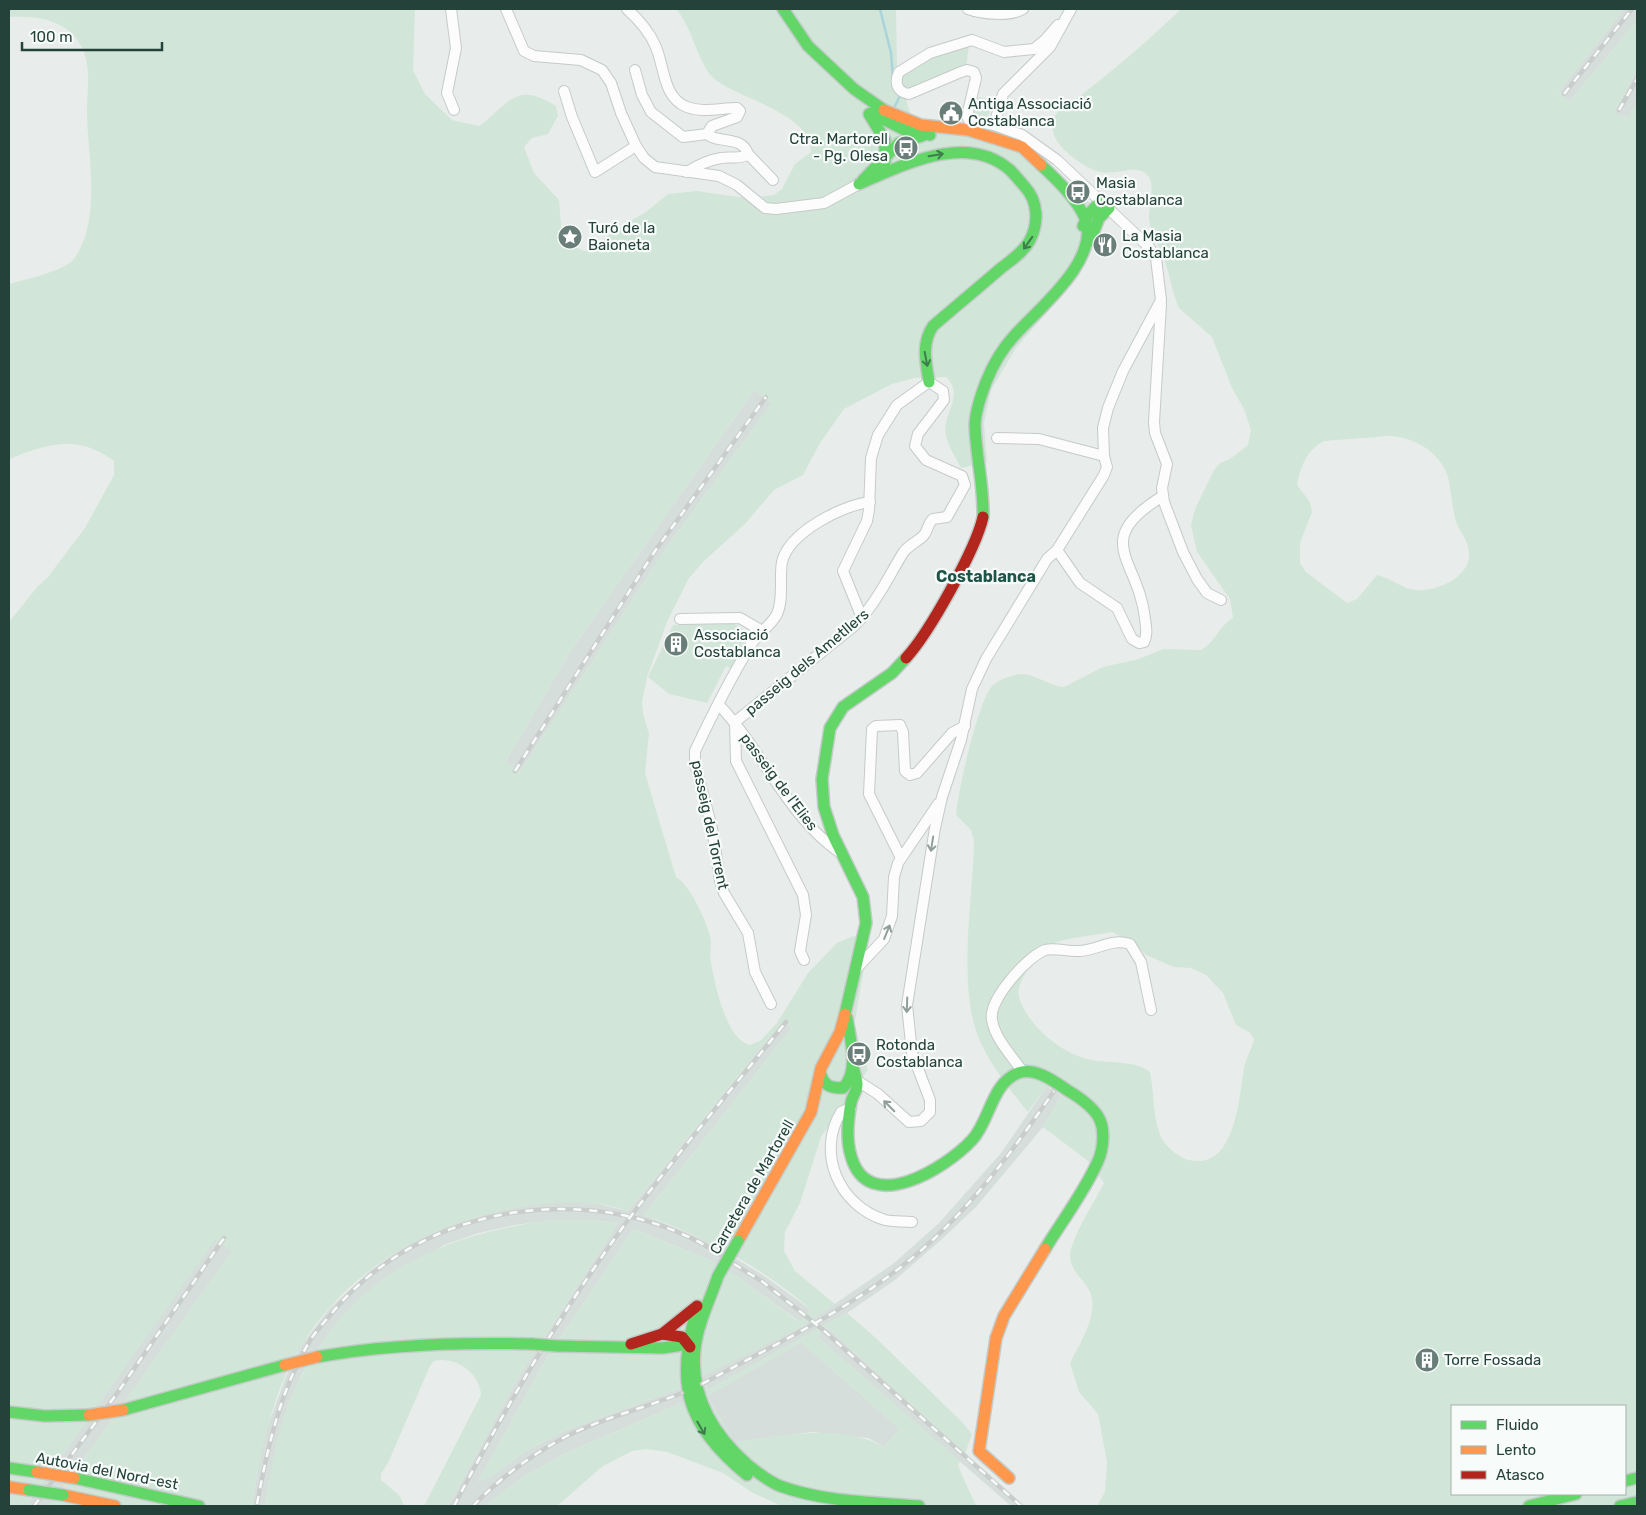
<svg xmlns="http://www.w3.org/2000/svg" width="1646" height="1515" font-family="Rubik,sans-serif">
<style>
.built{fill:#d6dedb}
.green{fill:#d1e6d8;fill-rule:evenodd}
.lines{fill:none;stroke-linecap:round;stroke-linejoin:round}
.stream{stroke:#a9d4db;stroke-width:2.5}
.street-casing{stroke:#c5cac8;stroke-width:12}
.fast-casing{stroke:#c3cbc8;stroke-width:14}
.slow-casing{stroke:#c3cbc8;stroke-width:14}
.jam-casing{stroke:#c3cbc8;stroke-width:14}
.street{stroke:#fcfcfc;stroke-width:10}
.fast{stroke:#63d668;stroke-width:11}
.slow{stroke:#ff974d;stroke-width:11}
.jam{stroke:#b3261e;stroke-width:11}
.rail-casing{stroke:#c9cdcc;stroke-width:4.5}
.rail{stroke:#f7fbf9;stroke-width:2.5;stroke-dasharray:8;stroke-linecap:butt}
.fast-bridge-casing{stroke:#c3cbc8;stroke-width:14;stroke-linecap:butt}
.slow-bridge-casing{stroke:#c3cbc8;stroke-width:14;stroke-linecap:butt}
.fast-bridge{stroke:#63d668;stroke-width:11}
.slow-bridge{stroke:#ff974d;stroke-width:11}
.oneway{stroke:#3d7d4c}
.oneway2{stroke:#909f9b}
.labels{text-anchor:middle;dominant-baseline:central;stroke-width:4.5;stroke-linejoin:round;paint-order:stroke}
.poi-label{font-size:15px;fill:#24423a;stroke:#f7fbf9;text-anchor:start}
.street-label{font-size:15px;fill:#24423a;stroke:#f7fbf9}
.neighbourhood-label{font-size:16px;font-weight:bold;fill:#1f5548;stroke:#f7fbf9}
</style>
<rect width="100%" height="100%" fill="#e8edeb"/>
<!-- built -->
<g class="built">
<polygon points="1624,9 1637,9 1637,21 1569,102 1559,91"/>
<polygon points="1637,70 1637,102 1629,119 1614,112"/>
<polygon points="754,390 772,403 667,547 520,772 505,762 571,650"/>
<polygon points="783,1021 792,1028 644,1215 709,1242 766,1277 811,1310 800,1322 736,1276 709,1260 634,1229 549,1354 478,1482 496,1473 524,1452 566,1430 681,1388 684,1402 564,1454 522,1478 485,1506 448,1506 516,1381 618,1223 591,1220 555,1220 515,1225 479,1233 444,1245 352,1306 335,1325 303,1372 288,1405 270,1478 265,1506 252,1505 263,1439 285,1379 300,1347 330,1308 371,1270 411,1242 451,1224 494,1212 552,1201 591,1202 628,1211"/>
<polygon points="1047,1086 1061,1096 1043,1127 976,1207 941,1240 895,1280 847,1313 708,1390 701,1376 801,1327 893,1264 939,1223 1001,1153"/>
<polygon points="215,1239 233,1250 50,1506 26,1506"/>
<polygon points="827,1327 980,1467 1024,1506 1011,1506 817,1337"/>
<polygon points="801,1342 900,1429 884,1447 868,1438 812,1432 734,1442 707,1396"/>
</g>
<!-- green -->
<g class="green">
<path d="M9,9H415L413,70L425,94L452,120L479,126C509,104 516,80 556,106L558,116L548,134L532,138L524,147L534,173L559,200L562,236L567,243L584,251L593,250L613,231L646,212L668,194L697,191L745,198L774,195L782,189L795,164L811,152C812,115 742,99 717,81C698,68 694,29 676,9H896L897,69L912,119L940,125L1005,132L1042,158L1095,208L1098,231L1094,247L1055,303L1016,348L991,390L984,423L987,462L961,468C956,458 948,446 946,436C941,413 966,396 946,377L915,378L892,384L844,409L820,443L803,475L774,490L745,524L704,561L689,578L667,622L647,677L642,702L643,713L649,734L645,773L676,877C690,885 706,920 710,936C712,945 709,954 711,963C715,984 726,1040 750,1045L760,1041L777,1023L808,973L837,943L853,936L869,940L854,1026L868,1070L821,1137L800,1203L785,1232L784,1251L795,1271L835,1304L801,1327L701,1377L708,1390L847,1313L876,1338L963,1423L972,1434L965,1454L827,1327L817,1337L960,1461L958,1466L976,1506H782L753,1493L723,1473L667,1452L646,1449L632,1451L603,1466L557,1506H485L522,1478L564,1454L684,1402L681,1388L566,1430L524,1452L496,1473L478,1482L549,1354L634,1229L709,1260L736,1276L799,1322L811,1310C763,1267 704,1237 644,1215L792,1028L783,1021L628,1211C590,1198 555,1201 516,1208C429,1223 349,1269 301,1346C272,1392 261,1452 252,1504L259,1506H50L232,1251L215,1240L26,1506H9V622L38,586L48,577L85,528L114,475V461C77,434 48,444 9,459V284C23,280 64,271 73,260C102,222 88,158 87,115C86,89 94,64 78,41C62,18 33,16 9,17ZM754,390L772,403L667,547L520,772L505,762L571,650ZM801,1342L900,1429L884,1447C840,1422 782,1436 734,1442L707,1396Z"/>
<path d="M1181,9H1624L1559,91L1569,102L1637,21V70L1615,112L1628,119L1637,102V1506H1097L1105,1492L1107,1462L1098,1414L1079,1392L1070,1363C1079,1344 1101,1312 1089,1290C1083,1279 1071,1271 1070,1257C1069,1241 1096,1199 1104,1183L1088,1161L1043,1127L1061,1096L1047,1086L1028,1112C1009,1089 991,1066 979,1039C957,987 973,897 974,841L971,830L956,815C958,791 977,704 992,686C998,680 1012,675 1020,674C1035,673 1049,686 1064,687L1103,667L1139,659L1163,649L1201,650C1215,642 1219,626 1233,618L1230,599L1197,552L1191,525L1195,509L1214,470L1220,463L1230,459L1248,445L1251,430L1244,409L1232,388L1212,337L1179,308L1177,303C1171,288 1169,271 1163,256C1159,244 1151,233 1149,220C1148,208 1156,185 1148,176C1136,161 1114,179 1094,170C1078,163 1047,142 1053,121C1056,109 1071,103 1080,96C1115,69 1150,39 1181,9ZM1389,436C1414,437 1440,452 1448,477C1451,490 1452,505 1455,518C1458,531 1469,540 1469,553C1471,577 1436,592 1416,590C1402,589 1391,578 1377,575L1357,599L1347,603L1306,572L1300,563V543L1312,512L1310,502L1297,485C1301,466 1306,451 1324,441ZM1112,932L1134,943L1146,955L1174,967L1191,968L1206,975L1223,993L1236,1025L1250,1033L1254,1039C1252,1049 1246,1058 1244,1068C1239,1098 1235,1171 1189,1160C1178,1158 1162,1143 1159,1132C1153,1113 1154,1092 1150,1072C1136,1061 1115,1063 1098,1061C1070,1058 1042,1037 1027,1014C1018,999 1015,991 1024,976C1028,969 1045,948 1052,944C1064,938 1097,935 1112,932ZM1452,1406H1625V1494H1452Z"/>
<polygon points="969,45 966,68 912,90 905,89 900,76 939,51"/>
<polygon points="975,97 992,99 988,119 970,116"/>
<path d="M734,624C757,632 739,655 732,669L726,666L707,703L669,694L648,677L673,625Z"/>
<path d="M555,1220H591L618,1223L516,1381L448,1506H424L481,1395C480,1372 454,1356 434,1361L430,1366L388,1463L381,1474V1480L400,1496L404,1506H265C271,1472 276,1435 289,1403C339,1283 431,1234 555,1220Z"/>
</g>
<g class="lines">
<!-- stream -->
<g class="stream">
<polyline points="880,9 891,53 893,78"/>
<polyline points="895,106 900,96 899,94"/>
</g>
<defs>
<g id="street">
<polyline points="451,9 456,48 447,93 454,110"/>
<polyline points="506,9 524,51 534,56 581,60 602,70 611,83 621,113 636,146 644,158 655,167 719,176 737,185 765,208 776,209 824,203 859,184"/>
<path d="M627,9C638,19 649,31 655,45C665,66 662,97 687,107C702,113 721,108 737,108L740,111L737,117L712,126L707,134C718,144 742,135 748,154C741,160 730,156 721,158C709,160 698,165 687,172"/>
<path d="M968,9C982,14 1010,17 1023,9"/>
<polyline points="635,70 642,95 651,112 683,137 707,134"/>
<polyline points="564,91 572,117 595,172 636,146"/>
<path d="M994,125L969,120L967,116L976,78L974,72L967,70L961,72L909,94C897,92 894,83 899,72L930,53L972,40L1004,52L1034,49L1044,41L1058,25"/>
<polyline points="748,154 773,180"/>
<polyline points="1161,304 1154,422 1155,433 1167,464 1162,488 1164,502 1183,552 1197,579 1207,593 1221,600"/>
<polyline points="997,438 1039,439 1104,456"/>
<path d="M1057,550L1080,583L1117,608L1132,639L1139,643L1144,642C1148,634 1146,627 1145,619C1139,559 1089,541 1163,496"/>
<polyline points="680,619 740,618 762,631"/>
<path d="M719,705C763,751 788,818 842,854"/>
<polyline points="901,858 869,794 872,729 876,726 900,725 903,732 905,771 910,775 917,773 952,733 965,726"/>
<path d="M804,960L800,951L806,915L803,895L736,761L735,722L854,626C876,604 887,579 903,553C908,545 918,542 924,535C928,530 928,523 933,519L947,517L965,485L962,476L926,460L915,446L918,434L944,400L943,391L929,382L897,405L878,435L871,458L869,510L867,521L843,571L862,618"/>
<polyline points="856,969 884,939 892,916 894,877 898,863 938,804"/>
<path d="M771,1004L755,972L748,933L724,893L720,881L712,828L695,764V751C712,715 731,677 752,643C759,632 771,626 777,614C784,599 779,578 782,562C789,532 843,505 870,502"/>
<path d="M1023,1072C1012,1056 995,1039 992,1020C988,1000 1027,957 1045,950C1055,947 1069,952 1079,951C1099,950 1110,938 1130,944L1141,962L1151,1010"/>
<polyline points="856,1080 878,1094 909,1122 921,1121 930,1112 930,1100 912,1053 907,1005 935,828 942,797 961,740 972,689 986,659 1047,559 1057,550 1104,475 1107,467 1104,456 1103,428 1108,408 1123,371 1161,300 1156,258 1149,247 1057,160 1022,135 994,125 1003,94 1050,47 1071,9"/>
<path d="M851,1108L841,1112C816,1153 839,1206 885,1220C893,1222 904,1221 912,1222"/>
</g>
<g id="fast">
<polyline points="783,9 808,46 854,89 884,110"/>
<polyline points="871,113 905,130 930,135"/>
<polyline points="869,114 885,140 885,162"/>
<polyline points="863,180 899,143 922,136"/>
<path d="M859,184C904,165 966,132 1010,170C1015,175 1020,181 1025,187C1038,201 1039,223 1030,240C1024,252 1010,261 1000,269C978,288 955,307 933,326C921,344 926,362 929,382"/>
<polyline points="1083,226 1088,215 1101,201"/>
<polyline points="1090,241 1099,218 1109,208"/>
<path d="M983,517C984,486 976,457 975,426C975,412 981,395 986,382C992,367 1002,349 1014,336C1038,309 1101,260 1085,218C1076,198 1057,180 1041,165"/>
<polyline points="845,1014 866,923 863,897 833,835 824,807 822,779 830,728 843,707 892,673 906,658"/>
<path d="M854,1070C855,1075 857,1080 857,1085C857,1091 852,1096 851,1103C848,1119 846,1140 851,1156C868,1217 946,1168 972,1140C990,1121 991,1084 1018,1073C1035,1067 1054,1081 1067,1090C1079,1097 1094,1107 1100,1120C1105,1132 1103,1150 1098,1161C1085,1191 1062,1221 1045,1249"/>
<path d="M821,1075C825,1087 832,1088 843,1088C860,1071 850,1039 847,1018"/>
<path d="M718,1276C710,1300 698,1323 695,1349C690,1396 714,1435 748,1465C758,1473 768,1481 780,1486C824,1502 873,1502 919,1506"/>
<path d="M698,1306C674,1381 685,1425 747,1475"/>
<polyline points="557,1346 663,1348 683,1345 690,1337"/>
<path d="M317,1357C388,1344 459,1342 532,1344"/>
<polyline points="123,1410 285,1365"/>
<polyline points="9,1412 45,1416 89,1415"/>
<polyline points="9,1468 37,1472"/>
<polyline points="74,1478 199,1506"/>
<polyline points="1625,1481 1637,1478"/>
<polyline points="1529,1506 1576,1494"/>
<polyline points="1620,1506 1637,1502"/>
</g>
<g id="slow">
<polyline points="884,110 921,125 968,130 1022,147 1041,165"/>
<polyline points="738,1241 811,1112 821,1068 840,1032 845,1014"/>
<polyline points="1009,1478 979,1451 996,1338 1004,1316 1045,1249"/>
<polyline points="9,1487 29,1490"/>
<polyline points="63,1495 115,1506"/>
</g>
<g id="jam">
<path d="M906,658C929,633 976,549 983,517"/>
<polyline points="662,1334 697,1306"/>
<polyline points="631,1344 662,1334 682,1337 690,1347"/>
</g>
</defs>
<!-- street casing -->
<use href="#street" class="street-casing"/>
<!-- fast casing -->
<use href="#fast" class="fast-casing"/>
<!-- slow casing -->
<use href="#slow" class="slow-casing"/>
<!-- jam casing -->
<use href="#jam" class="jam-casing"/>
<!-- street -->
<use href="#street" class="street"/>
<!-- fast -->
<use href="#fast" class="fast"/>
<!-- slow -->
<use href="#slow" class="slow"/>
<!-- jam -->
<use href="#jam" class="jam"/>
<defs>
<g id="rail">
<polyline points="1564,94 1632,9"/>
<polyline points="1619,110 1637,79"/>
<polyline points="515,771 655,551 766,397"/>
<polyline points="734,1264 763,1282 822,1329 1021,1506"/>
<path d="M702,1384C770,1347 839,1315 901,1267C963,1219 1010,1155 1054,1091"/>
<path d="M257,1504C268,1446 280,1390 311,1339C317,1330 325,1321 332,1313C424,1201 600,1176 721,1255"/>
<polyline points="34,1506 118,1392 224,1238"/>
<path d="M454,1506C504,1410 559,1315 623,1227C674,1157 731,1090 786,1022"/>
<path d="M473,1506C501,1477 531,1455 567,1436C603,1418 644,1408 682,1393"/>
</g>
</defs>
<!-- rail casing -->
<use href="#rail" class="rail-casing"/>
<!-- rail -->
<use href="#rail" class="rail"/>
<defs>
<g id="fast-bridge">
<polyline points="718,1276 738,1241"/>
<polyline points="532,1344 557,1346"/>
<polyline points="29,1490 63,1495"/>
</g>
<g id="slow-bridge">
<polyline points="285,1365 317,1357"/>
<polyline points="89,1415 123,1410"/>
<polyline points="37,1472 74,1478"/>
</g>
</defs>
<!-- fast-bridge casing -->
<use href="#fast-bridge" class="fast-bridge-casing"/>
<!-- slow-bridge casing -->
<use href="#slow-bridge" class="slow-bridge-casing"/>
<!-- fast-bridge -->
<use href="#fast-bridge" class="fast-bridge"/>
<!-- slow-bridge -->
<use href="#slow-bridge" class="slow-bridge"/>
</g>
<!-- one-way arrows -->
<defs><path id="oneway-shaft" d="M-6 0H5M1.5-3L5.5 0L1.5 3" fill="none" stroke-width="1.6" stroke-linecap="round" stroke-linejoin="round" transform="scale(1.25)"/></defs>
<g class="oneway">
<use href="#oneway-shaft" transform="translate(936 155) rotate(-9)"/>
<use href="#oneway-shaft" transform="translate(1028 243) rotate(125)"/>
<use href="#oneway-shaft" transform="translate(926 359) rotate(79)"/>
<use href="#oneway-shaft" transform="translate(701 1428) rotate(60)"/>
</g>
<g class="oneway2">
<use href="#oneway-shaft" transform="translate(932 844) rotate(99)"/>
<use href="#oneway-shaft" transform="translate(887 932) rotate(-68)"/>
<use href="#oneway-shaft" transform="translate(907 1005) rotate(92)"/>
<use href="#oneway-shaft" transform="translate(889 1106) rotate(-135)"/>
</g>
<!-- icons -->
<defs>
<symbol id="civic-disc" viewBox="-11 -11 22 22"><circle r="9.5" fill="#697e78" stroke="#f7fbf9"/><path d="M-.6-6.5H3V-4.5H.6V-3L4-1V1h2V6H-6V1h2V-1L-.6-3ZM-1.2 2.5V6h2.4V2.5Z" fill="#fff"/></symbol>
<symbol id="bus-disc" viewBox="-11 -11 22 22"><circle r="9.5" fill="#697e78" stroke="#f7fbf9"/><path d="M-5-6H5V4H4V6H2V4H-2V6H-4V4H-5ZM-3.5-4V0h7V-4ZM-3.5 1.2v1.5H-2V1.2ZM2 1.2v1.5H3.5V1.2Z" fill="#fff"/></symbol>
<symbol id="sight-disc" viewBox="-11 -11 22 22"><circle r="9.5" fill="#697e78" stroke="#f7fbf9"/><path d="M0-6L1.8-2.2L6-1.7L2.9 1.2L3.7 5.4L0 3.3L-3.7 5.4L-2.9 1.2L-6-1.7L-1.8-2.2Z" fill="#fff"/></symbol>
<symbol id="restaurant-disc" viewBox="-11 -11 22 22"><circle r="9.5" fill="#697e78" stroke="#f7fbf9"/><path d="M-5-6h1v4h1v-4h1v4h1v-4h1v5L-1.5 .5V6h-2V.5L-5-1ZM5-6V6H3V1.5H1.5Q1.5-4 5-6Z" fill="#fff"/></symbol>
<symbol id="building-disc" viewBox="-11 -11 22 22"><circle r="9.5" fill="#697e78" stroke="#f7fbf9"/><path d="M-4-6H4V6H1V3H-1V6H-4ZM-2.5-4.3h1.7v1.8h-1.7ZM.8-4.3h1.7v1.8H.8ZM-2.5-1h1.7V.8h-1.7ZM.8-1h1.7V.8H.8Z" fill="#fff"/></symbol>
</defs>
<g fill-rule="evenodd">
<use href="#civic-disc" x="937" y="99" width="28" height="28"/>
<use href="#bus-disc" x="892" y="134" width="28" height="28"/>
<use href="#bus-disc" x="1064" y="178" width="28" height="28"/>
<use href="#sight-disc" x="556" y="223" width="28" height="28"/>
<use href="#restaurant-disc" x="1091" y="231" width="28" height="28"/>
<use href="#building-disc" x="662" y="630" width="28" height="28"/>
<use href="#bus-disc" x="845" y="1040" width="28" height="28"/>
<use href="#building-disc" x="1413" y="1346" width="28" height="28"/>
</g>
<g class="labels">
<!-- poi labels -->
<g class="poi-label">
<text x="968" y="104">Antiga Associació<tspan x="968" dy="17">Costablanca</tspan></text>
<text x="888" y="139" text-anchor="end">Ctra. Martorell<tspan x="888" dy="17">- Pg. Olesa</tspan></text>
<text x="1096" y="183">Masia<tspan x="1096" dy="17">Costablanca</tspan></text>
<text x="588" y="228">Turó de la<tspan x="588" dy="17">Baioneta</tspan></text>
<text x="1122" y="236">La Masia<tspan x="1122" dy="17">Costablanca</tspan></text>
<text x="694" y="635">Associació<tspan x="694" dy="17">Costablanca</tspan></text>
<text x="876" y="1045">Rotonda<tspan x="876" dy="17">Costablanca</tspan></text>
<text x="1444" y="1360">Torre Fossada</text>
</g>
<!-- street labels -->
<g class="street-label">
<text transform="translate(807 662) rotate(-40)">passeig dels Ametllers</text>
<text transform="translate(779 782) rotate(53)">passeig de l'Elies</text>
<text transform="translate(710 825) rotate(78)">passeig del Torrent</text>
<text transform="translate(752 1187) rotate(-60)">Carretera de Martorell</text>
<text transform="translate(107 1471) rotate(11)">Autovia del Nord-est</text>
</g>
<!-- neighbourhood labels -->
<g class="neighbourhood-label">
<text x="986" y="576">Costablanca</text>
</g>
</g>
<!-- border -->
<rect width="1646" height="1515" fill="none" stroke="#24423a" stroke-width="20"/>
<!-- legend -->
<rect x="1451" y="1405" width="175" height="90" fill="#f7fbf9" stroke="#a3b1ad"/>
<rect x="1461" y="1421" width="25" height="8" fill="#63d668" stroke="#a3b1ad"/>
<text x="1496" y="1430" font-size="15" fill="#24423a">Fluido</text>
<rect x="1461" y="1446" width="25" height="8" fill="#ff974d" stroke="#a3b1ad"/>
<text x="1496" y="1455" font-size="15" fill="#24423a">Lento</text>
<rect x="1461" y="1471" width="25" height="8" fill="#b3261e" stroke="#a3b1ad"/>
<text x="1496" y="1480" font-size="15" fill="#24423a">Atasco</text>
<!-- scale -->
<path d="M22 42v8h140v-8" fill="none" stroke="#24423a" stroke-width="2.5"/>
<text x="30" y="42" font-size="15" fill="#24423a" stroke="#f7fbf9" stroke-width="4" paint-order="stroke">100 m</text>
</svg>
